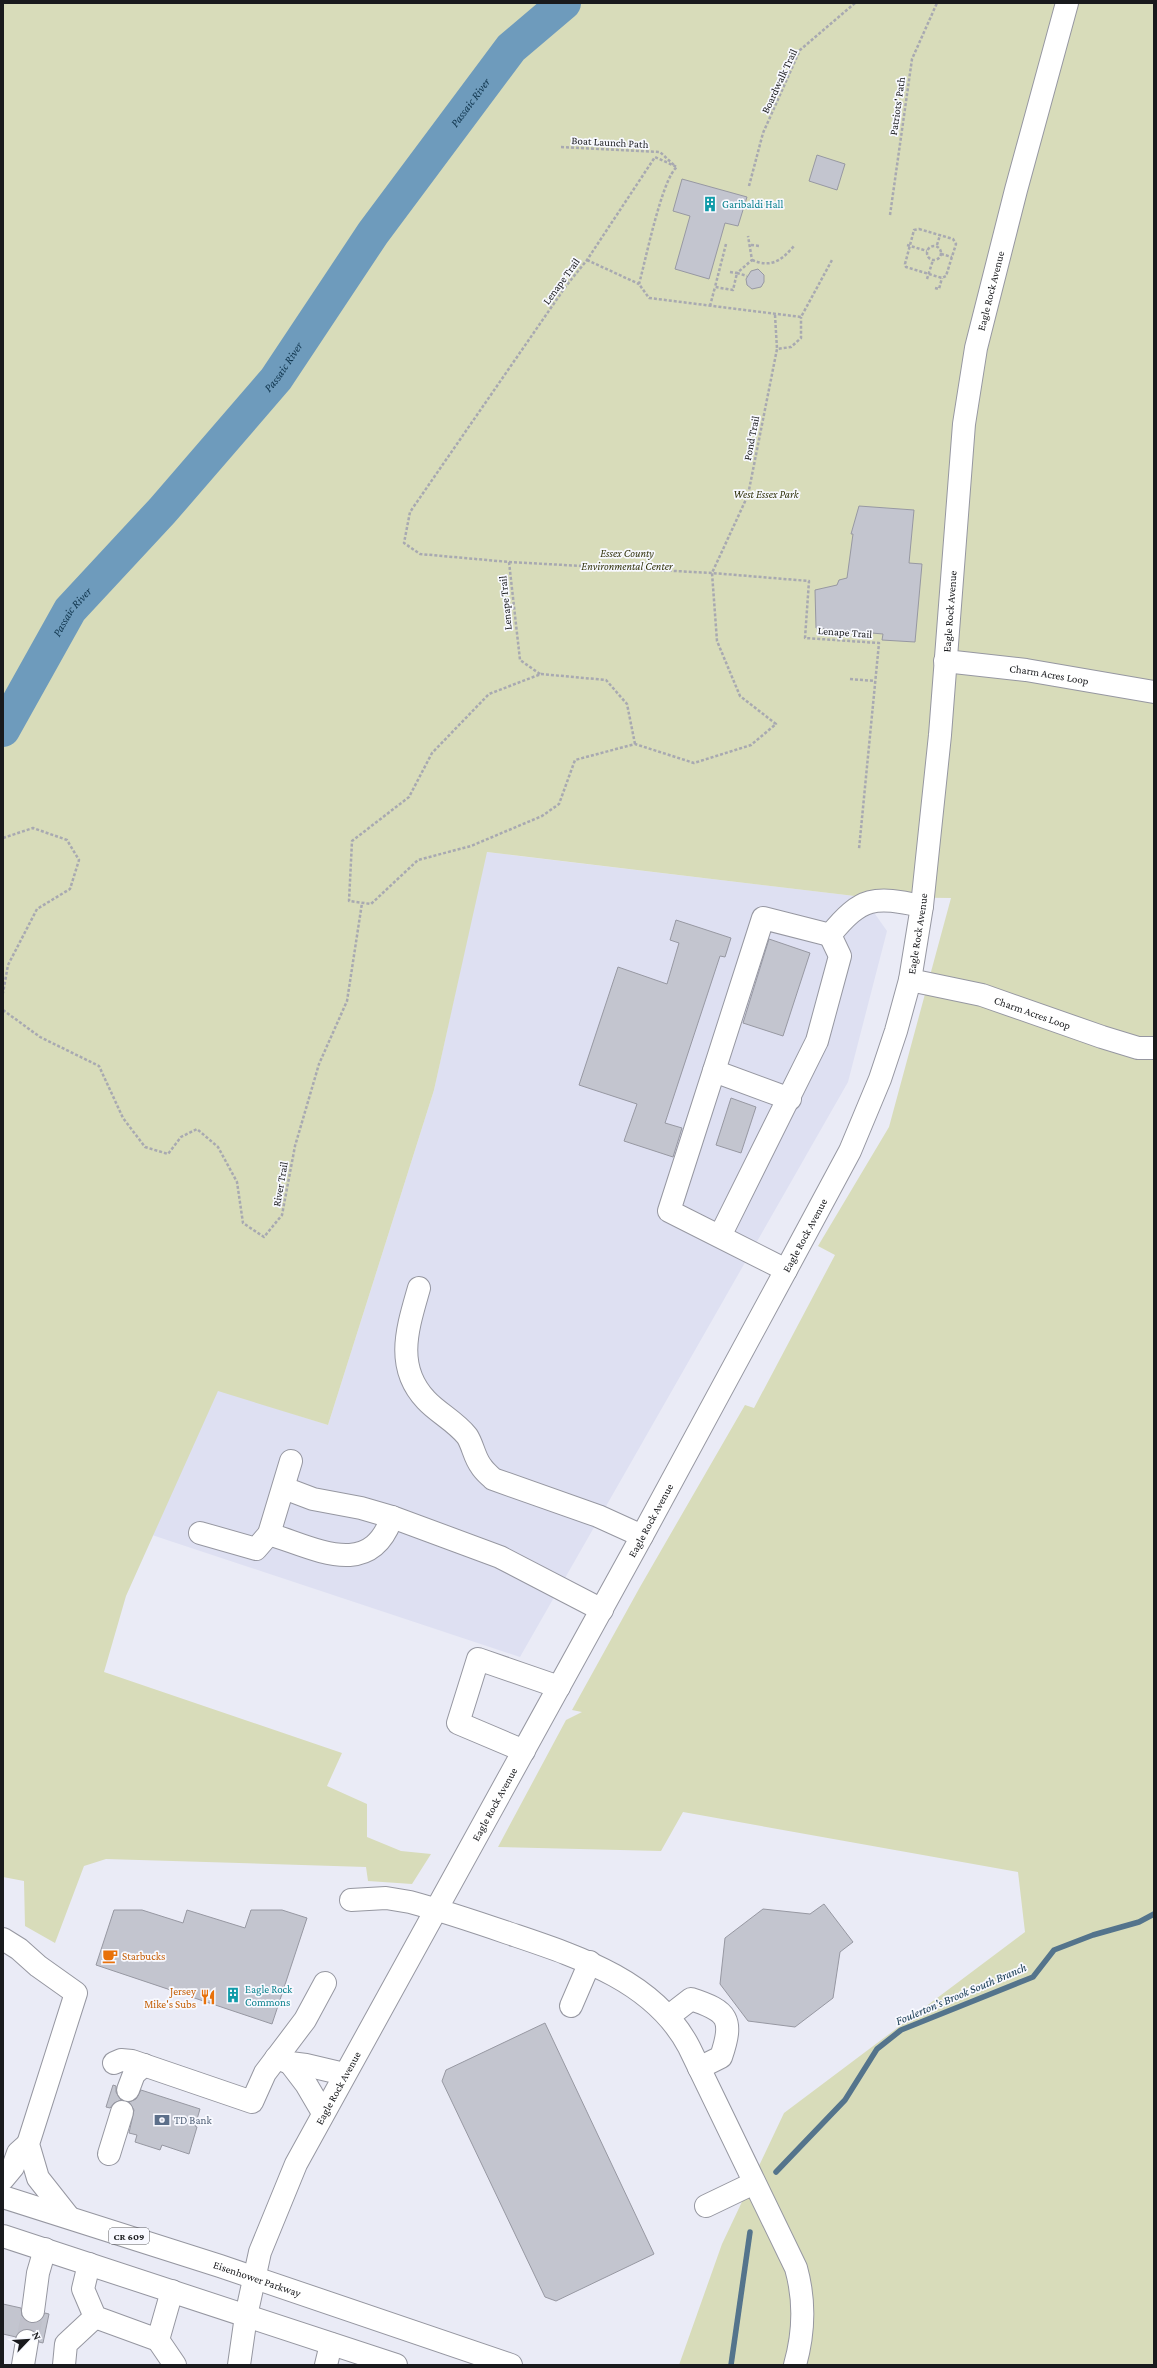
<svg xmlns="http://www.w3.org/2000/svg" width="1157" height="2368" font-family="'Crimson Pro',serif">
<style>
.built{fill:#dee0f2}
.green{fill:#d8dcba}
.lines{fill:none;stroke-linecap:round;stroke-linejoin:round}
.stream{stroke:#54748c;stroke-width:5.5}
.river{stroke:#6e9bbc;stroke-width:34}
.building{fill:#c3c5cf;stroke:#9798a2}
.minor-tunnel{stroke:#c0c1cb;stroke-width:22;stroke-dasharray:22 11;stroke-linecap:butt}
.minor-casing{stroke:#9697a1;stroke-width:24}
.major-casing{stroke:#9697a1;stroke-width:24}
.path{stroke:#a8a9b1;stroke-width:2.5;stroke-dasharray:3 2;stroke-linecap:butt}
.minor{stroke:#fff;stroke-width:22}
.major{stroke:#fff;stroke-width:22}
.labels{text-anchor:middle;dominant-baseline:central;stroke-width:3.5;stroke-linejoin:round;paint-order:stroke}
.shield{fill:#f8f9ff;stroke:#5c5d61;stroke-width:1}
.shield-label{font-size:10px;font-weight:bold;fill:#191a1d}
.street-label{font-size:11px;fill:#191a1d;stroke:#f8f9ff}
.culture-label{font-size:11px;fill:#0d838f;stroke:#f8f9ff;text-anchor:start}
.park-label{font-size:11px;font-style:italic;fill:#31330b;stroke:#f8f9ff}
.food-label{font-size:11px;fill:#c56008;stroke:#f8f9ff;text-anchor:start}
.service-label{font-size:11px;fill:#4e5e75;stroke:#f8f9ff;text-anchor:start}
.water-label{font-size:12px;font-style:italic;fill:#11364e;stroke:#f8f9ff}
</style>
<rect width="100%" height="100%" fill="#eaebf6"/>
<!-- built -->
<polygon class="built" points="486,852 863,897 887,931 848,1082 520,1657 152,1535 218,1390 328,1425 434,1090"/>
<!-- green -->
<polygon class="green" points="3,3 1154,3 1154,2365 679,2365 722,2244 784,2113 1025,1932 1018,1872 683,1812 661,1851 498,1847 566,1720 582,1712 572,1710 640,1587 745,1405 754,1408 835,1255 818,1246 889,1127 951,898 863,897 487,852 434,1090 328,1425 218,1391 126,1596 104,1672 342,1753 327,1786 367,1804 367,1837 401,1851 431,1854 412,1884 368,1881 366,1867 106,1859 84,1866 55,1943 25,1926 24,1881 3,1877"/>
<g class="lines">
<!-- stream -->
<g class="stream">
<polyline points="776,2172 845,2100 877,2049 901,2030 1033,1977 1054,1950 1093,1935 1139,1922 1154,1914"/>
<polyline points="731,2365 750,2232"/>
</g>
<!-- river -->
<path class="river" id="s1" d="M3,730L70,610L162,511L276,379L373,233L511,48L564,3"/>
</g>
<!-- building -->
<g class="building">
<polygon points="817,155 845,164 837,190 809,181"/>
<polygon points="682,179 747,197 738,226 725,223 709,279 675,269 690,216 673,211"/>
<polygon points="758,269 764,275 764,282 761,287 752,289 747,285 746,279 751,271"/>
<polygon points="859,506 914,510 909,563 922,564 915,642 882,640 883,634 816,628 815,590 837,585 839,580 847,578 853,534 851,534"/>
<polygon points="676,920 731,938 725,957 720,956 665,1123 682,1128 673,1157 624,1141 637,1104 579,1085 618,967 667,984 679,943 670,940"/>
<polygon points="769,939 810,953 783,1036 743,1023"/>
<polygon points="731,1098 756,1107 741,1153 716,1145"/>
<polygon points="824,1904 853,1942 840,1952 833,1998 795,2027 748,2021 720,1984 725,1938 763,1909 810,1914"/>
<polygon points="114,1910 142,1910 183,1923 187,1910 245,1928 251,1910 282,1910 307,1918 272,2024 96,1965"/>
<polygon points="545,2023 654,2254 556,2301 545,2297 442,2081 446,2070"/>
<polygon points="113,2085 116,2086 116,2092 121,2100 114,2103 110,2108 106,2107"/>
<polygon points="141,2090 200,2109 195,2126 197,2127 189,2154 162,2145 160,2150 135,2142 137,2135 129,2133 134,2110 129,2102 136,2099"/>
<polygon points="3,2304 21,2308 22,2316 31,2323 38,2322 45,2313 49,2314 43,2343 39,2342 35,2332 29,2329 22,2329 16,2337 3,2334"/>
</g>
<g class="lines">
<!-- minor-tunnel -->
<polyline class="minor-tunnel" points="27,2341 33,2311"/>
<defs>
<g id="minor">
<path id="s2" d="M945,661L1026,670L1154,692"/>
<path id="s3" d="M910,980L982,995L1102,1037L1138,1048H1154"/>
<polyline points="714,1071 790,1099"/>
<polyline points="720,1236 817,1041 840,956 830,935"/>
<path d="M786,1270L669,1211L763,918L830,935C862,896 874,896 922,906"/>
<path d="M419,1288C408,1327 394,1366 426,1400C438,1413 455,1421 467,1436C473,1445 474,1457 481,1466C484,1471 489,1475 493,1479L598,1516L642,1536"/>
<polyline points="284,1488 313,1499 361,1508 392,1517 500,1557 602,1610"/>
<polyline points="200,1533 256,1549 269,1534 291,1461"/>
<path d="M269,1534C315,1548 370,1581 392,1517"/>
<polyline points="524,1751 458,1723 478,1659 559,1687"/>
<path d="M351,1900L386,1898L410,1902C443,1911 476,1922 508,1933C576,1956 654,1980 689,2047L796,2268C805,2300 804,2333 795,2365"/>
<polyline points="3,1939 19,1949 38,1966 76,1993 28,2144 38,2178 68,2216"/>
<polyline points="571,2006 590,1962"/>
<path d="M669,2016L691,1999C728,2011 734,2019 721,2057L699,2068"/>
<polyline points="276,2058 290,2063 306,2065 344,2074"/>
<polyline points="114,2063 121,2060 132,2061 252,2102 265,2073 305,2020 325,1983"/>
<polyline points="290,2063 306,2084 323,2113"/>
<polyline points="128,2090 134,2074 144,2065"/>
<polyline points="109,2154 122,2112"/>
<polyline points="3,2179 13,2167 18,2153 28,2144"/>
<polyline points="706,2206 754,2183"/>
<polyline points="89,2264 83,2289 95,2317 158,2340 175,2365"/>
<polyline points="33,2311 38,2273 45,2249"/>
<polyline points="158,2340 172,2291"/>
<polyline points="23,2365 27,2341"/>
<polyline points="64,2365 66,2344 95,2317"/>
<polyline points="326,2365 331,2344"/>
</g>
<g id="major">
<path id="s4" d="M3,2197L220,2266L511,2365"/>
<polyline points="3,2236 396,2365"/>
<path id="s5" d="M239,2365L246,2316L260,2252L296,2164L642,1536L786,1270L850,1151L880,1079L896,1031L910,980L922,906L940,735L964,424L976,348L1016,190L1067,3"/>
</g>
</defs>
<!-- minor casing -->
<use href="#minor" class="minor-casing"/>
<!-- major casing -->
<use href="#major" class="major-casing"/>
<!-- path -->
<g class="path">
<polyline points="561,147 660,152 675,166"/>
<polyline points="749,186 763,133 800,50 855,3"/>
<polyline points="890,215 912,59 937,3"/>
<polygon points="919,229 953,239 956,244 946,276 942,278 906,267 905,264 914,230"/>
<polyline points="726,244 715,287 733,290 737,273 747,276"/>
<polyline points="751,245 760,246"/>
<polyline points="907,245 927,251"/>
<polyline points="937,245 940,235"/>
<circle cx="934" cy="253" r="7"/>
<polyline points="941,254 952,257"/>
<polyline points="587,260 639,284"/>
<path d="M752,260C771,268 781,261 794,246"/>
<polyline points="730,272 737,273 752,260 748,236"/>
<polyline points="927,279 933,260"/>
<polyline points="935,288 939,289 942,278"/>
<polyline points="710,306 715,287"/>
<polyline points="775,315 777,349"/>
<polyline points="509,562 712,573 809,581 805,638 879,643 859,849"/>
<path d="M540,674L520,660L509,562L420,554L404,543L410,512L566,286L587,260L655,157L677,167C662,178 645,263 639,284L649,298L801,317L832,260"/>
<polyline points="850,679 875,681"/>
<polyline points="635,744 627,704 606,680 541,674 489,694 432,753 409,797 352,841 349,901 371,904 418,860 471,846 542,816 559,804 575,760 635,744 694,763 751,745 776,724 740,696 717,641 712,573 748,495 777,349 791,347 801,338 801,317"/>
<polyline points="3,838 33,828 67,840 79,860 70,889 37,909 8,965 3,993"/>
<polyline points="3,1010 40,1037 99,1066 123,1118 145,1147 168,1154 181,1137 197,1129 218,1147 237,1182 243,1223 264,1237 282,1215 295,1146 319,1064 347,1001 362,903"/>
</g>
<!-- minor -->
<use href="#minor" class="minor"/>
<!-- major -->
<use href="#major" class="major"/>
</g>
<!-- icons -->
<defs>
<symbol id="building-bare" viewBox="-9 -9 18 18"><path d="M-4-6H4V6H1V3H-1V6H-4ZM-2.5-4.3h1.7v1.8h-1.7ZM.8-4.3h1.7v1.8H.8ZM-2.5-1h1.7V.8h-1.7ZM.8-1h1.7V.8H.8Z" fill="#0f9aa8" stroke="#f8f9ff" stroke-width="2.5" paint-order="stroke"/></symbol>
<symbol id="cafe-bare" viewBox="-9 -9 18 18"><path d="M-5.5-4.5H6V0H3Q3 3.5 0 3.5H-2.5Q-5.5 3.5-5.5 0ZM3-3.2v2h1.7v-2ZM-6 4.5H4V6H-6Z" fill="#e8710a" stroke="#f8f9ff" stroke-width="2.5" paint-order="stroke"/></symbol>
<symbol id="restaurant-bare" viewBox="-9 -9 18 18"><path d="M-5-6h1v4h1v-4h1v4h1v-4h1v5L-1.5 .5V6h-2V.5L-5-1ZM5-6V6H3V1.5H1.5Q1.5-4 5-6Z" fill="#e8710a" stroke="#f8f9ff" stroke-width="2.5" paint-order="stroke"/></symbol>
<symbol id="bank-bare" viewBox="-9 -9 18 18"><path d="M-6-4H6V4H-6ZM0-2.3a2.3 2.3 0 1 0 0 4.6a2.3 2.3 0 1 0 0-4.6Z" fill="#5c6f8a" stroke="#f8f9ff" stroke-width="2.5" paint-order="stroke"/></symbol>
</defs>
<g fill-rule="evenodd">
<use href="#building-bare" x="699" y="193" width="22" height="22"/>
<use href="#cafe-bare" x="99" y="1945" width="22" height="22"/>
<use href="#building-bare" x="222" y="1984" width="22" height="22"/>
<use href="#restaurant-bare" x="197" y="1986" width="22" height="22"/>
<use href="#bank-bare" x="151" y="2109" width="22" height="22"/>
</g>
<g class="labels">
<!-- shield labels -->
<rect class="shield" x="109" y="2228" width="40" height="16" rx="3"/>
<g class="shield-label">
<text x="129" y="2236">CR 609</text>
</g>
<!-- street labels -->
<g class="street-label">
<text transform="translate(779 81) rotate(-65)">Boardwalk Trail</text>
<text transform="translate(897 106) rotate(-82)">Patriots' Path</text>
<text transform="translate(610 142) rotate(3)">Boat Launch Path</text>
<text transform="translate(561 281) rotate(-54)">Lenape Trail</text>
<text stroke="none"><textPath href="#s5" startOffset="2241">Eagle Rock Avenue</textPath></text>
<text transform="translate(751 438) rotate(-79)">Pond Trail</text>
<text transform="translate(505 603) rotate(-96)">Lenape Trail</text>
<text stroke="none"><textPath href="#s5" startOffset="1917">Eagle Rock Avenue</textPath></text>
<text transform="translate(845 632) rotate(4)">Lenape Trail</text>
<text stroke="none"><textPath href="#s2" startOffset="105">Charm Acres Loop</textPath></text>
<text stroke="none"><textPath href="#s5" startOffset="1593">Eagle Rock Avenue</textPath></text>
<text stroke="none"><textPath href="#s3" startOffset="127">Charm Acres Loop</textPath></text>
<text transform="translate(280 1184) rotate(-80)">River Trail</text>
<text stroke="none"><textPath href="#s5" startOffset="1269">Eagle Rock Avenue</textPath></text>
<text stroke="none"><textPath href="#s5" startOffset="945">Eagle Rock Avenue</textPath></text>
<text stroke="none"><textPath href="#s5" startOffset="621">Eagle Rock Avenue</textPath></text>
<text stroke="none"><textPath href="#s5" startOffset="297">Eagle Rock Avenue</textPath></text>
<text stroke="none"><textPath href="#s4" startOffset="267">Eisenhower Parkway</textPath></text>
</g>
<!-- culture labels -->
<g class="culture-label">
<text x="722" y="204">Garibaldi Hall</text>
<text x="245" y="1989">Eagle Rock<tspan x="245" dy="13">Commons</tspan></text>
</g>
<!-- park labels -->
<g class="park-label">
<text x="766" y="494">West Essex Park</text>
<text x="627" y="553">Essex County<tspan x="627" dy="13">Environmental Center</tspan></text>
</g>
<!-- food labels -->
<g class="food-label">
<text x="122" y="1956">Starbucks</text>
<text x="196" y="1991" text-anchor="end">Jersey<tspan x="196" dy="13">Mike's Subs</tspan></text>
</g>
<!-- service labels -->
<g class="service-label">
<text x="174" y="2120">TD Bank</text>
</g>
<!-- water labels -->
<g class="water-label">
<text stroke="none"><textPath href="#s1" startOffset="785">Passaic River</textPath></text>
<text stroke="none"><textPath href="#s1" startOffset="461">Passaic River</textPath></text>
<text stroke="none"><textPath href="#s1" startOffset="137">Passaic River</textPath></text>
<text transform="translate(961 1994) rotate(-23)">Foulerton's Brook South Branch</text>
</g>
</g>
<!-- border -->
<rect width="1157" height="2368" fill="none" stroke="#191a1d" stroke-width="8"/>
<!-- north arrow -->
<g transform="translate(28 2340) rotate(65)" stroke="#f8f9ff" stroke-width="3" paint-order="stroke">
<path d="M0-3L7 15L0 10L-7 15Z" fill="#191a1d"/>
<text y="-6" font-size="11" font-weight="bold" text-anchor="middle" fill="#191a1d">N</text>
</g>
</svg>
